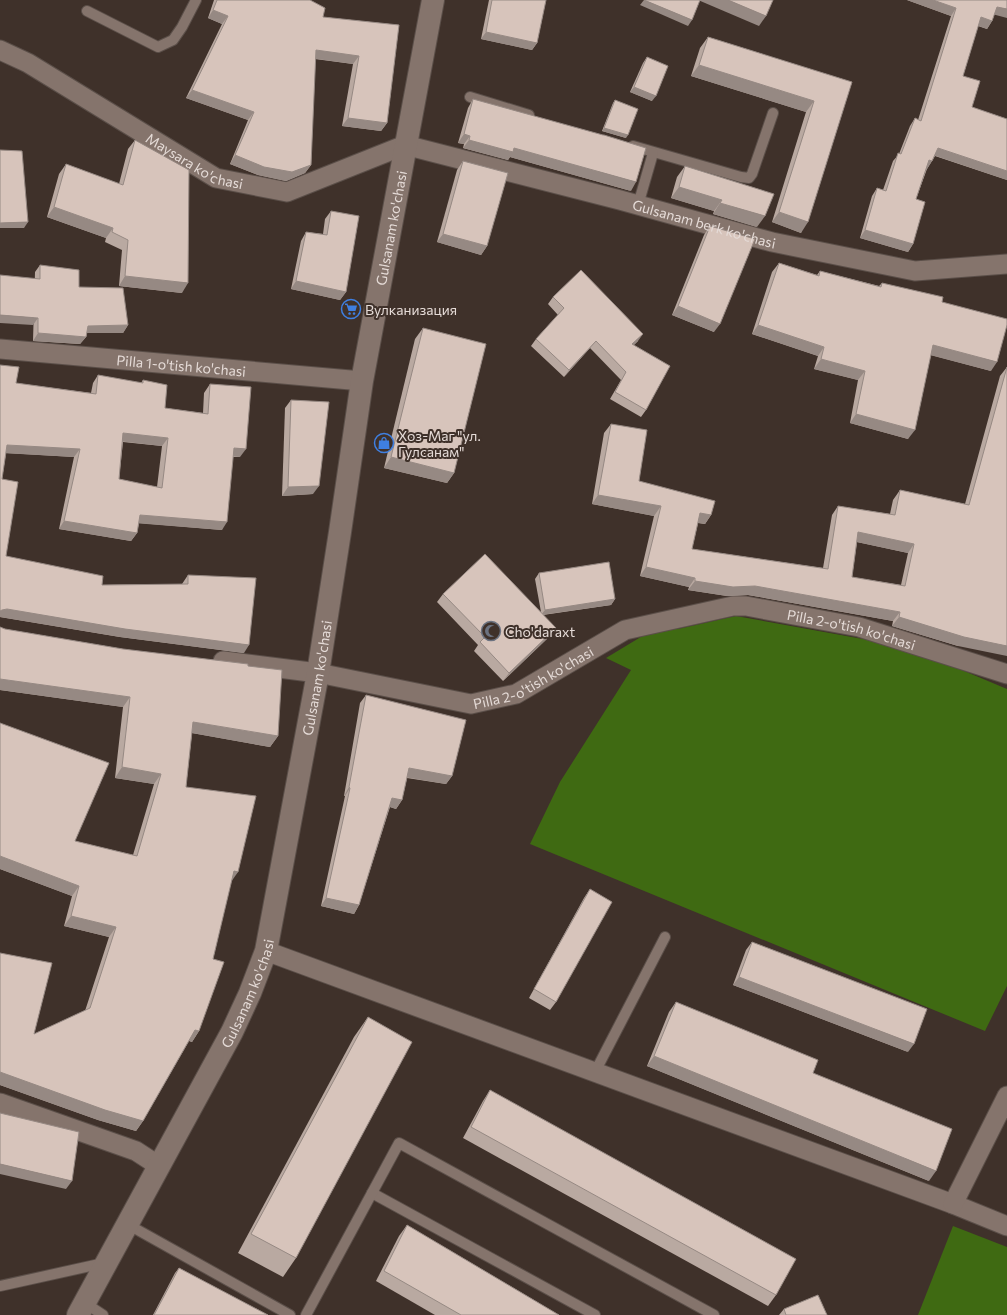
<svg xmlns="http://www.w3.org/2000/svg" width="1007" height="1315" font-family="Commissioner,sans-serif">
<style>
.green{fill:#3f6a12}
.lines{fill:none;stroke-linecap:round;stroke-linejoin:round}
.lane-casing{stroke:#5b4f49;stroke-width:12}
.street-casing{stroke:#5b4f49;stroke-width:21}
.secondary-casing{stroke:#5b4f49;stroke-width:24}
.lane{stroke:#85746c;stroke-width:10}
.street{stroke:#85746c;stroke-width:19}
.secondary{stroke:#85746c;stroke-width:22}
.wall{fill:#b9a9a1;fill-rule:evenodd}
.shaded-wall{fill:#968983}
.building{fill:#d7c4bb;stroke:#968983;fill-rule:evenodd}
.labels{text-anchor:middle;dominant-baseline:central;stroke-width:4;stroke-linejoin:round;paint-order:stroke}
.street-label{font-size:14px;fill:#e5dbd7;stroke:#3f312a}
.poi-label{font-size:14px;fill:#e5dbd7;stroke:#3f312a;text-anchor:start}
</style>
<rect width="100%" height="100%" fill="#3f312a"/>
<!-- green -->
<g class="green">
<polygon points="736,616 907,647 1007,689 1007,986 985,1031 530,844 560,782 631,670 606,658 654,629 678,629"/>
<polygon points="953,1226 1007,1247 1007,1315 918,1315"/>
</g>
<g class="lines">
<defs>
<g id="lane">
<polyline points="87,11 158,47 173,40 182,27 196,0"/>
<polyline points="470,97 529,115"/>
<polyline points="633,146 741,177 749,178 752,174 773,113"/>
<polyline points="638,205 653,153"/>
<polyline points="595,1072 665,937"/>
<polyline points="372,1193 595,1315"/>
<polyline points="127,1224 290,1315"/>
<polyline points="0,1286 104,1263"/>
<polyline points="85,1303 103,1315"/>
<polyline points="306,1315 399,1143 714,1315"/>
</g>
<g id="street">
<path id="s1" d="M0,50L28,63L216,178L287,192L405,145L620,200L772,242L915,271L1007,264"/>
<path id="s2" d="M0,349L362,381"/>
<path id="s3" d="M223,661L318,673L471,704L516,694L625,630L733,606H746L859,627L1007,674"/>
<polyline points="266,951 953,1204 1007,1226"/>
<polyline points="0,1103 136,1151 159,1166"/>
<polyline points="953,1204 1007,1096"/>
</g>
<g id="secondary">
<path id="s4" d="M78,1315L232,1032L250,993L266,951L318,673L340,532L362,381L433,0"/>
</g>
</defs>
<!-- lane casing -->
<use href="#lane" class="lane-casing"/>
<!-- street casing -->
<use href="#street" class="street-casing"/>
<!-- secondary casing -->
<use href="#secondary" class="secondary-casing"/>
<!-- lane -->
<use href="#lane" class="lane"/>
<!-- street -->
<use href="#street" class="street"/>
<!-- secondary -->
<use href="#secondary" class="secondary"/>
</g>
<!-- wall -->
<g class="wall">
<polygon points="214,0 310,0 323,17 399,25 387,123 381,131 342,126 353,64 315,59 311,165 305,173 286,181 258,175 230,164 248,120 186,98 222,24 208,18"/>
<polygon points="489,0 546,0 537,43 532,50 481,39"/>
<polygon points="907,0 1007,0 994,15 992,21 987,29 978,26 963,76 972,107 1007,119 1007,180 935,156 927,169 916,199 913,244 908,252 860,238 872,196 877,188 883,190 893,161 899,154 910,126 915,118 918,120 951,16"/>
<polygon points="708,37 852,82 801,233 772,222 806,112 691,76 700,48"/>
<polygon points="647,57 652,101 630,92 643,63"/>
<polygon points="473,99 631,191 510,157 508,160 463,148 464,144 458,143 468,108"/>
<polygon points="615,100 626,138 602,131 613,103"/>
<polygon points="135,140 182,293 119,286 122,250 105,242 106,238 47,217 59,174 66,164 119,184 128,149"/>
<polygon points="463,161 487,246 481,255 437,242 457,170"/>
<polygon points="685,166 757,227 713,214 714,211 671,198 677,177"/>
<polygon points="331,211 346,292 340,300 291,289 301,241 306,232 323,234 325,219"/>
<polygon points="710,226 714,332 672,315 704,235"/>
<polygon points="779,263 817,275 820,271 879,286 882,283 942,302 991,371 931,355 908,439 850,423 858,380 814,369 818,356 752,334 772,272"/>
<polygon points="40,265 79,287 128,325 123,333 87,333 86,337 80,344 33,341 35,272"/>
<polygon points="553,297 638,341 634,345 646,410 641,417 610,399 621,380 590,348 564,377 531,346 536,339 558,315 548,304"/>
<polygon points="423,328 454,473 447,483 384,468 415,339"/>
<path d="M0,365L16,383L91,393L93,383L98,375L141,383L143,380L165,408L203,413L204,393L210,384L240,457H233L222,530L139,523L137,533L131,541L59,529L74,457L6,453L2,479L6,556L102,585L182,584L188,575L244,653L120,637L0,617ZM123,442L162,446L157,487L119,479Z"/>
<path d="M1007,367L958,646L892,626L893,621L748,595L727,596L688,590L689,587L640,576L654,516L592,504L604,433L611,424L639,481L711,515L705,524L698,523L692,549L823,568L832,515L838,506L890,514L893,500L900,490L965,504L1000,376ZM857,542L908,553L901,585L852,577Z"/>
<polygon points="291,400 313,494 282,496 285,408"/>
<polygon points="539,573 615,599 611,605 543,615 556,628 550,636 503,681 474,651 478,645 437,602 443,594 541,612 535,579"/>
<polygon points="0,627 5,629 123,649 248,666 278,736 270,747 192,733 186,787 231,882 213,959 199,1031 192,1042 189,1041 143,1121 136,1131 98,1120 0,1085 0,953 34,1034 85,1011 109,937 64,926 72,896 0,869 0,723 75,841 133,855 154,784 115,778 123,707 0,690"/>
<polygon points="366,695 452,776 446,784 407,778 402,800 396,809 390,807 359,905 354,914 321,906 345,796 344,796 360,703"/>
<polygon points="590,889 556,1002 550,1010 529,998 584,898"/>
<polygon points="752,942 908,1052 733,985 746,950"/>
<polygon points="676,1002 813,1073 929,1181 647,1066 669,1012"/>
<polygon points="368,1017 296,1258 283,1277 238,1253 354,1037"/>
<polygon points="490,1090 776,1295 768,1306 463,1138 483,1101"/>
<polygon points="407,1225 559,1315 435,1315 376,1281 399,1236"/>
<polygon points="179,1268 268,1315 153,1315 175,1273"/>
<polygon points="784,1309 827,1315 779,1315"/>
</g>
<!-- shaded-wall -->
<g class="shaded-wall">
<polygon points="644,0 692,20 688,26 640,5"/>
<polygon points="698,0 728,0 766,16 759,26"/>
<polygon points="907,0 933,0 956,8 951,16"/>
<polygon points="997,7 1007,9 1007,18 992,14"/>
<polygon points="213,10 228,16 222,24 208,18"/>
<polygon points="981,17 992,21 987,29 976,25"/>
<polygon points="486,32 537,43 532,50 481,39"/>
<polygon points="316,50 359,56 353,64 310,58"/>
<polygon points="699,65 814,101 806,112 691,76"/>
<polygon points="634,87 656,96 652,101 630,92"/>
<polygon points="192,90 254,112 248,120 186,98"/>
<polygon points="348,118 387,123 381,131 342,126"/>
<polygon points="604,128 628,135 626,138 602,131"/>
<polygon points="464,134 470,136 464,144 458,143"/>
<polygon points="469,140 514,148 636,182 631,191 510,157 508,160 463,148"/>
<polygon points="938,148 1007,171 1007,180 933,155"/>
<polygon points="235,155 311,165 305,173 286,181 258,175 230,164"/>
<polygon points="929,160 932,161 927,169 924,168"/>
<polygon points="679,187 722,200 714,211 671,198"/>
<polygon points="720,203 765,216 757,227 713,214"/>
<polygon points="54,207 113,228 106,238 47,217"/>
<polygon points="779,212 808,222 801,233 772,222"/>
<polygon points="28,222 24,228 0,228 0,223"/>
<polygon points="865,230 913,244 908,252 860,238"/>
<polygon points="443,234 487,246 481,255 437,242"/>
<polygon points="125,276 188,283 182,293 119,286"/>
<polygon points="296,281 346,292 340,300 291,289"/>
<polygon points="678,306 720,324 714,332 672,315"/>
<polygon points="0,315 38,318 33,325 0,323"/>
<polygon points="128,325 123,333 83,333 88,326"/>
<polygon points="758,325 824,347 818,356 752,334"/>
<polygon points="38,333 86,337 80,344 33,341"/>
<polygon points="643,334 638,341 627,351 632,344"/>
<polygon points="596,341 590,348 564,377 569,370"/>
<polygon points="933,345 997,362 991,371 926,354"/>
<polygon points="821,359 865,371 858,380 814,369"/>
<polygon points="856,414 915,430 908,439 850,423"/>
<polygon points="123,433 168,438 162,446 118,441"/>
<polygon points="7,445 80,449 74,457 2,453"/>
<polygon points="234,448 246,449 240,457 228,456"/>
<polygon points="391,457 454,473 447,483 384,468"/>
<polygon points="319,486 313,494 282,496 288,487"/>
<polygon points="598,495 661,506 654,516 592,504"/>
<polygon points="700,513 711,515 705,524 693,522"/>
<polygon points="140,515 227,522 222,530 134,523"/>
<polygon points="64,521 137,533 131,541 59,529"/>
<polygon points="858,532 914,544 908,553 852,541"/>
<polygon points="646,567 695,578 689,587 640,576"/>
<polygon points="695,581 755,586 900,612 893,621 748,595 727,596 688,590"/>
<polygon points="615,599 611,605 541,615 545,610"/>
<polygon points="7,609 249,645 244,653 120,637 0,617 0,611 2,610"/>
<polygon points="899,617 1007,646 1007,656 958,646 892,626"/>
<polygon points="556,628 550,636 503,681 509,673"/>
<polygon points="0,679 130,697 123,707 0,690"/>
<polygon points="193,722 278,736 270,747 186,732"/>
<polygon points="122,767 161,774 154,784 115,778"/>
<polygon points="409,768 452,776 446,784 404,777"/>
<polygon points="349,787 350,788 345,796 344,796"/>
<polygon points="392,798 402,800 396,809 387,806"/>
<polygon points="0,856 79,886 72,896 0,869"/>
<polygon points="234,871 238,872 231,882"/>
<polygon points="326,898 359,905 354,914 321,906"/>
<polygon points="71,916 116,927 109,937 64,926"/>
<polygon points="739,977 914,1044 908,1052 733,985"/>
<polygon points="195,1030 199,1031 192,1042 187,1040"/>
<polygon points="654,1056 936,1171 929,1181 647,1066"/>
<polygon points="0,1072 143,1121 136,1131 98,1120 0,1085"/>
<polygon points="0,1164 72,1181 66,1189 0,1174"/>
</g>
<!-- building -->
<g class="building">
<polygon points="217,0 310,0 325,8 323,17 399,25 387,123 348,118 359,56 316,50 311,165 292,172 264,167 235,155 254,112 192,90 228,16 213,10"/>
<polygon points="492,0 546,0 537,43 486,32"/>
<polygon points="644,0 700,0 692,20"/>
<polygon points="728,0 773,0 766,16"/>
<polygon points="933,0 1007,0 1007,9 997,7 992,21 981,17 963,76 980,81 972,107 1007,119 1007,171 938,148 932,161 929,160 916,199 925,202 913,244 865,230 877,188 886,191 898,153 901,154 915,118 921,121 956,8"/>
<polygon points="708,37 852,82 808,222 779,212 814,101 699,65"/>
<polygon points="647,57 668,66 656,96 634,87"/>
<polygon points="473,99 603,135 604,135 646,148 636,182 514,148 513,152 469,140 470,136 464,134"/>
<polygon points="615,100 638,109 628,135 604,128"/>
<polygon points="135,140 189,170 188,283 125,276 128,240 112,232 113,228 54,207 66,164 123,185"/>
<polygon points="0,150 22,151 28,222 0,223"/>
<polygon points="463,161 508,173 487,246 443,234"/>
<polygon points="685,166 774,194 765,216 720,203 722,200 679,187"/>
<polygon points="331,211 359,216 346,292 296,281 306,232 327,235"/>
<polygon points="710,226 755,239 720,324 678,306"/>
<polygon points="779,263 819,276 820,271 881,287 882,283 943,297 942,302 1007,319 1007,325 997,362 933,345 915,430 856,414 865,371 821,359 824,347 758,325"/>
<polygon points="40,265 79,270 79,287 123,288 128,325 88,326 86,337 38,333 38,318 0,315 0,275 40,279"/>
<polygon points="581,270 643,334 632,344 670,366 646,410 615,392 626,372 596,341 569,370 536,339 564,308 553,297"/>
<polygon points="423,328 486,344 454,473 391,457"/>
<path d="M0,365L19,367L16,383L96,394L98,375L143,383V380L167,385L165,408L208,414L210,384L251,387L246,449L234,448L227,522L140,515L137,533L64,521L80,449L7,445L2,479L18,482L6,556L103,576L102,585L188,584V575L256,578L249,645L125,629L7,609L2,610L0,611ZM123,433L168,438L162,488L119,479Z"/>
<path d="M1007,367V646L964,637L899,617L900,612L755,586L733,587L695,581V578L646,567L661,506L598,495L611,424L647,430L639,481L715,501L711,515L700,513L692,549L828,569L838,506L895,515L900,490L969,505ZM858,532L914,544L905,586L852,577Z"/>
<polygon points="291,400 329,402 319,486 288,487"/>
<polygon points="485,554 556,628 509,673 480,642 485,637 443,594"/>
<polygon points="609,562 615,599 545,610 539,573"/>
<polygon points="0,627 5,629 123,649 248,664 248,666 282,670 278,736 193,722 186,787 256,796 238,872 234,871 213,959 224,962 199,1031 195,1030 143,1121 105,1110 0,1072 0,953 52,963 34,1034 90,1008 116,927 71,916 79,886 0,856 0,723 109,763 75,841 137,856 161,774 122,767 130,697 0,679"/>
<polygon points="366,695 466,720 452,776 409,768 402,800 392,798 359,905 326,898 350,788 349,787"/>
<polygon points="590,889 612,902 556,1002 534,989"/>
<polygon points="752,942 927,1009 914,1044 739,977"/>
<polygon points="676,1002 818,1060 813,1073 952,1129 936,1171 654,1056"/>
<polygon points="368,1017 412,1042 296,1258 251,1234"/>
<polygon points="490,1090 796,1259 776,1295 471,1127"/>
<polygon points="0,1113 79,1132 72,1181 0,1164"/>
<polygon points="407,1225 559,1315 461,1315 384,1271"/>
<polygon points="179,1268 268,1315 154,1315"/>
<polygon points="818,1295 827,1315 786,1315 784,1309"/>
</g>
<!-- icons -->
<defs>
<symbol id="supermarket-ring" viewBox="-11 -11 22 22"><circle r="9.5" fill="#3f312a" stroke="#3f7fe0" stroke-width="1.5"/><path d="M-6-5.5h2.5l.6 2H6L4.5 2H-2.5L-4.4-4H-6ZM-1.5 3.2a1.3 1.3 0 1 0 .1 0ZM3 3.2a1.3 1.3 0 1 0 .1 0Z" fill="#3f7fe0"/></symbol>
<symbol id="shop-ring" viewBox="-11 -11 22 22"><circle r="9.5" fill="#3f312a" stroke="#3f7fe0" stroke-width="1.5"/><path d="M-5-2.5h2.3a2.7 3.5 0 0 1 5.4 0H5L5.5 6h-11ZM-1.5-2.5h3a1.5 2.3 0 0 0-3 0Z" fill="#3f7fe0"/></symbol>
<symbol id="mosque-ring" viewBox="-11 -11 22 22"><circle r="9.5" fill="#3f312a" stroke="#6b7280" stroke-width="1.5"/><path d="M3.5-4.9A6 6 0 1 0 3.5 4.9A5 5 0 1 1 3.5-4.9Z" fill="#6b7280"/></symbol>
</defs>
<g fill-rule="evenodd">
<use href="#supermarket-ring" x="340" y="298" width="22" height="22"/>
<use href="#shop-ring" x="373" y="432" width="22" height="22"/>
<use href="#mosque-ring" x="480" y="620" width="22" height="22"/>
</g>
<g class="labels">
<!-- street labels -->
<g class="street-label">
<text stroke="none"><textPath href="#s1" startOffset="225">Maysara ko'chasi</textPath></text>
<text stroke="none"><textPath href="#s1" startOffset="760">Gulsanam berk ko'chasi</textPath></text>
<text stroke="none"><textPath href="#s4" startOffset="1144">Gulsanam ko'chasi</textPath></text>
<text stroke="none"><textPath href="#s2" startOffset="182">Pilla 1-o'tish ko'chasi</textPath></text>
<text stroke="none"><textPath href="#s3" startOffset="656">Pilla 2-o'tish ko'chasi</textPath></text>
<text stroke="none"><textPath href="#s3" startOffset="320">Pilla 2-o'tish ko'chasi</textPath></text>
<text stroke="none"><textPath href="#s4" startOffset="688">Gulsanam ko'chasi</textPath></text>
<text stroke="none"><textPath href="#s4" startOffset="364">Gulsanam ko'chasi</textPath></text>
</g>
<!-- poi labels -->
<g class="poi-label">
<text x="365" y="309">Вулканизация</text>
<text x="398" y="435">Хоз-Маг "ул.<tspan x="398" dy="16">Гулсанам"</tspan></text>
<text x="505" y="631">Cho'daraxt</text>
</g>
</g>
</svg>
